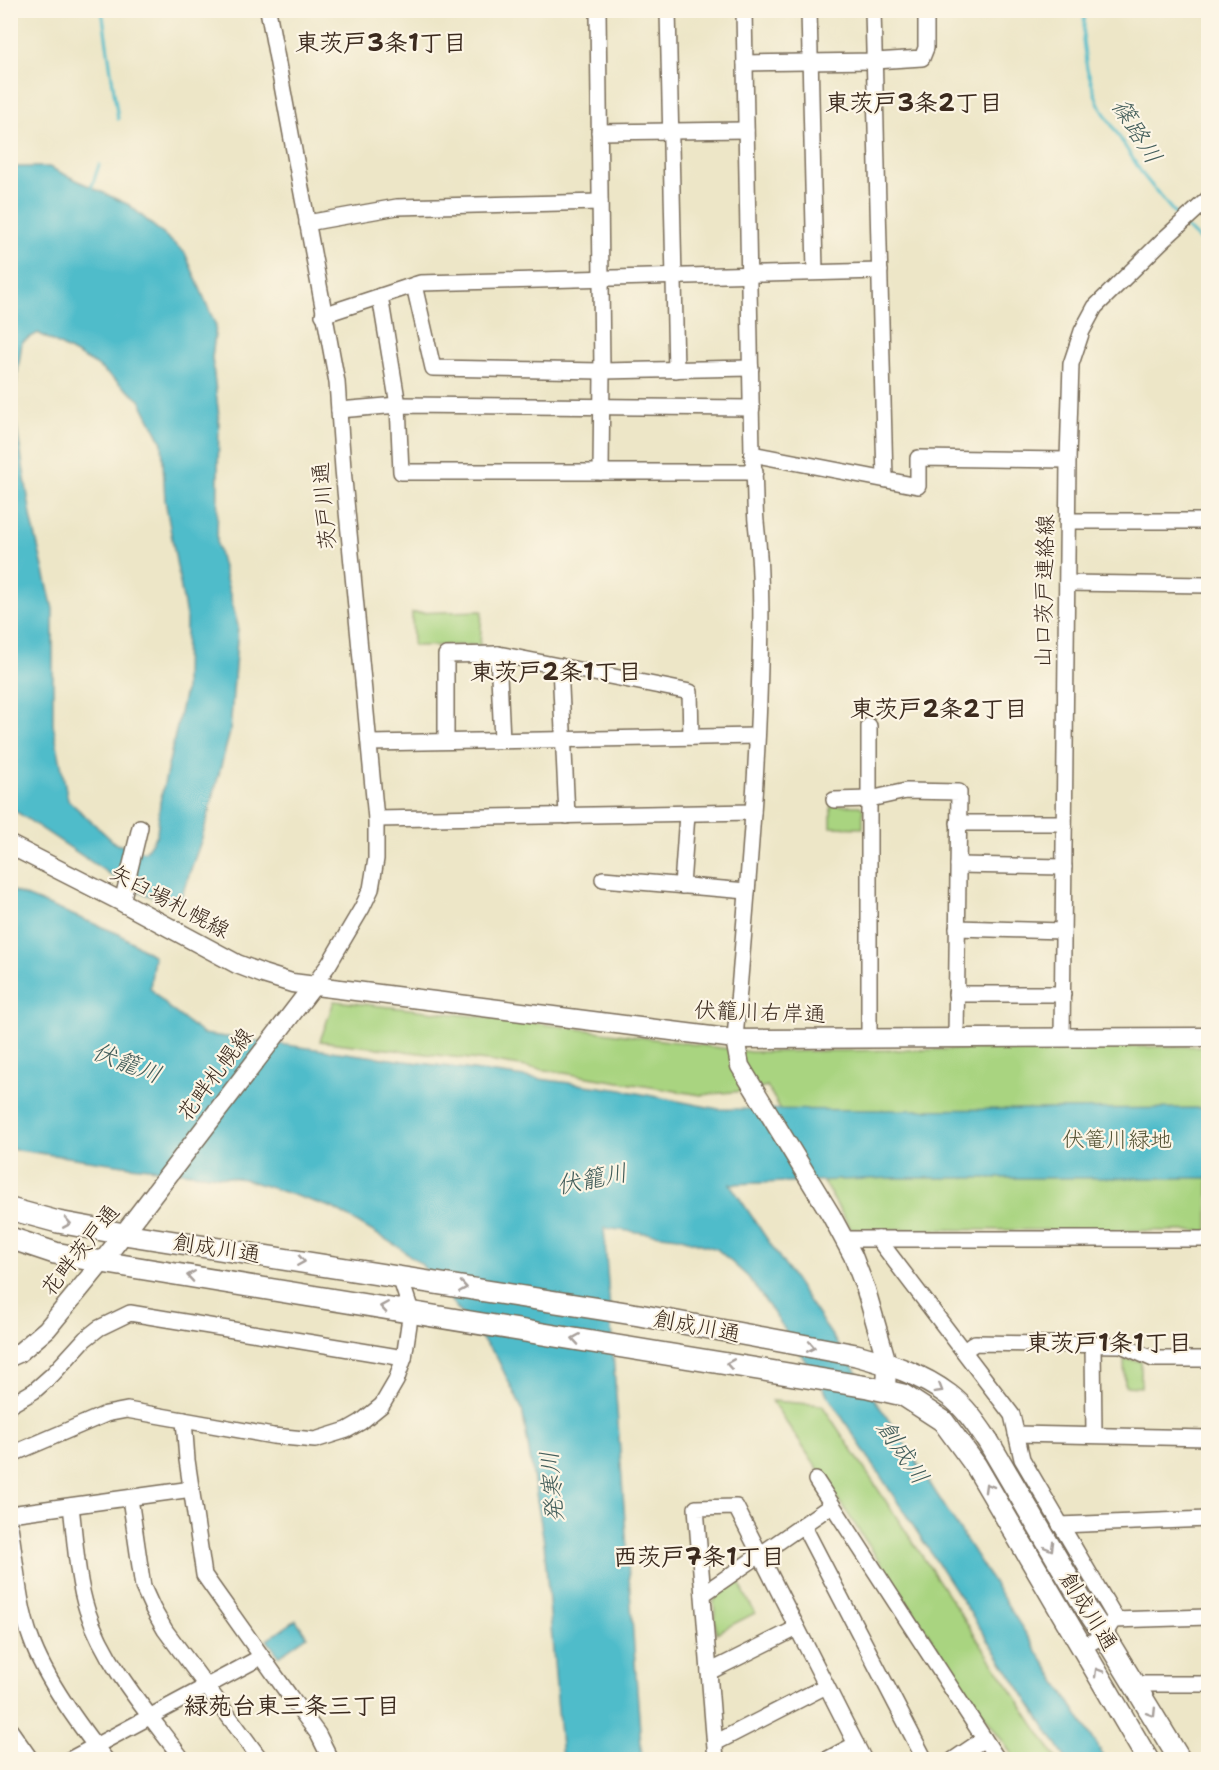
<svg xmlns="http://www.w3.org/2000/svg" width="1219" height="1770" font-family="'Shantell Sans','Klee One',sans-serif">
<style>
.green{fill:#a9d480;stroke:#727f4f;stroke-width:1.5}
.water{fill:#4fbcca;stroke:#457374;stroke-width:1.5;fill-rule:evenodd}
.lines{fill:none;stroke-linecap:round;stroke-linejoin:round}
.stream{stroke:#4fbcca;stroke-width:3}
.minor-casing{stroke:#796c59;stroke-width:18}
.major-casing{stroke:#796c59;stroke-width:21}
.highway-casing{stroke:#796c59;stroke-width:24}
.minor{stroke:#fff;stroke-width:15}
.major{stroke:#fff;stroke-width:18}
.highway{stroke:#fff;stroke-width:21}
.oneway{stroke:#a79f9a}
.labels{text-anchor:middle;dominant-baseline:central;stroke-width:4.5;stroke-linejoin:round;paint-order:stroke}
.street-label{font-size:22px;fill:#3b2a1e;stroke:#fcf5e5}
.park-label{font-size:22px;fill:#565436;stroke:#fcf5e5}
.neighbourhood-label{font-size:24px;font-weight:bold;fill:#3b2a1e;stroke:#fcf5e5}
.water-label{font-size:24px;font-style:italic;fill:#425d5a;stroke:#fcf5e5}
</style>
<rect width="100%" height="100%" fill="#fcf5e5"/>
<filter id="ink" filterUnits="userSpaceOnUse"><feTurbulence type="fractalNoise" baseFrequency=".0167" numOctaves="2"/><feDisplacementMap in="SourceGraphic" scale="12" xChannelSelector="R" yChannelSelector="G"/><feConvolveMatrix kernelMatrix="1 2 1 2 8 2 1 2 1" color-interpolation-filters="sRGB"/></filter>
<filter id="wash" filterUnits="userSpaceOnUse"><feTurbulence type="fractalNoise" baseFrequency=".008" numOctaves="4" result="noise"/><feDisplacementMap in="SourceGraphic" scale="24" xChannelSelector="R" yChannelSelector="G"/><feGaussianBlur stdDeviation="1.35" result="paint"/><feColorMatrix in="noise" values="0 0 0 0 0 0 0 0 0 0 0 0 0 0 0 0 0 1.4 0 .05"/><feComposite in="paint" operator="in"/></filter>
<g filter="url(#wash)">
<rect width="100%" height="100%" fill="#ede6c7"/>
<!-- green -->
<g class="green">
<polygon points="482,611 480,645 413,646 412,613"/>
<polygon points="831,805 860,806 863,809 863,828 831,827"/>
<polygon points="334,1001 520,1021 751,1052 1208,1046 1208,1231 851,1229 767,1086 753,1090 701,1095 495,1062 320,1041"/>
<polygon points="1124,1359 1141,1361 1141,1387 1125,1386"/>
<polygon points="772,1401 822,1405 1057,1759 1015,1759 937,1647"/>
<polygon points="738,1581 755,1613 716,1633 714,1602 717,1594"/>
</g>
<!-- water -->
<g class="water">
<path d="M10,167H49L129,205L185,253L216,326L212,358L219,417L217,544L238,626L230,732L202,838L180,900L171,904L132,889L11,808ZM38,333L96,365L140,400L162,443L165,500L186,616L185,691L160,802L157,835L145,852L116,844L68,800L53,724V609L32,521L13,405L22,342Z"/>
<polygon points="11,890 119,934 154,956 150,988 169,1008 203,1034 622,1090 718,1109 894,1110 1208,1108 1208,1178 896,1178 730,1184 906,1446 1106,1759 1066,1759 775,1315 748,1277 717,1249 678,1237 604,1228 642,1759 562,1759 544,1542 522,1409 496,1356 421,1264 397,1246 333,1208 244,1179 131,1166 11,1149"/>
<polygon points="296,1620 307,1636 279,1656 267,1640"/>
</g>
<g class="lines">
<!-- stream -->
<g class="stream">
<polyline points="102,10 118,119"/>
<polyline points="1085,10 1083,41 1087,69 1098,103 1143,175 1180,220"/>
<polyline points="91,189 99,165"/>
<polyline points="1186,227 1208,248"/>
</g>
</g>
</g>
<g filter="url(#ink)">
<g class="lines">
<defs>
<g id="minor">
<polyline points="268,10 337,382 343,469 376,819 376,859 371,889 362,908 329,964 313,986"/>
<polyline points="598,10 602,371 601,472"/>
<polyline points="668,10 676,370"/>
<polyline points="809,10 815,272"/>
<polyline points="873,10 885,479"/>
<polyline points="745,63 875,61 922,58 926,48 926,10"/>
<polyline points="599,132 746,130"/>
<polyline points="307,223 397,207 600,202"/>
<polyline points="414,285 433,368 602,371 751,368"/>
<polyline points="380,296 398,405 401,472 755,472"/>
<polyline points="323,315 420,283 880,271"/>
<polyline points="339,410 398,405 752,408"/>
<polyline points="752,454 918,486 918,458 1068,460"/>
<polyline points="1067,521 1208,521"/>
<polyline points="1067,583 1208,585"/>
<polyline points="498,654 502,740"/>
<polyline points="560,666 567,816"/>
<polyline points="446,741 446,655 498,654 690,692 691,737"/>
<polyline points="370,743 757,736"/>
<polyline points="834,800 870,799 906,791 959,792 956,1038"/>
<polyline points="376,819 753,812"/>
<polyline points="958,823 1064,823"/>
<polyline points="958,865 1064,867"/>
<polyline points="603,879 747,891"/>
<polyline points="682,886 687,814"/>
<polyline points="122,902 140,827"/>
<polyline points="957,928 1063,931"/>
<polyline points="956,994 1063,994"/>
<polyline points="1062,1038 1068,460 1071,364 1082,331 1095,307 1162,241 1208,199"/>
<path d="M735,1039C744,926 755,813 759,699C761,640 763,581 756,522C754,499 756,476 752,454L744,10"/>
<polyline points="869,1039 869,726"/>
<polyline points="843,1239 1208,1239"/>
<polyline points="878,1239 1012,1415 1022,1459 1115,1617 1104,1635 1083,1647"/>
<polyline points="1093,1345 1094,1435"/>
<polyline points="964,1351 975,1343 1121,1345 1153,1359 1208,1359"/>
<polyline points="10,1405 34,1391 52,1375 85,1339 99,1328 130,1313 404,1358"/>
<polyline points="184,1420 187,1460 204,1575 289,1695 318,1734 331,1760"/>
<polyline points="1016,1434 1208,1438"/>
<polyline points="10,1455 106,1414 127,1410 273,1436 315,1440 347,1430 361,1422 382,1405 396,1381 404,1358 411,1311 400,1277"/>
<polyline points="816,1480 998,1760"/>
<polyline points="130,1498 143,1587 153,1609 165,1630 261,1760"/>
<path d="M71,1506C75,1538 77,1580 87,1610C105,1665 149,1714 183,1760"/>
<polyline points="10,1514 192,1489"/>
<polyline points="803,1525 925,1760"/>
<polyline points="1060,1525 1208,1519"/>
<path d="M10,1526C16,1562 18,1604 31,1639C45,1679 80,1726 106,1760"/>
<polyline points="703,1594 832,1505"/>
<polyline points="1114,1620 1208,1617"/>
<polyline points="709,1672 797,1628"/>
<polyline points="1134,1684 1208,1684"/>
<polyline points="10,1730 31,1760"/>
<polyline points="715,1743 826,1686"/>
<polyline points="69,1760 261,1657"/>
<polyline points="716,1760 696,1508 736,1507 864,1760"/>
<polyline points="826,1760 856,1744"/>
<polyline points="953,1760 984,1739"/>
</g>
<g id="major">
<polyline points="10,845 122,902 237,964 263,974 292,983 735,1039 1208,1037"/>
<polyline points="735,1039 740,1066 831,1215 853,1256 866,1290 887,1363 886,1391"/>
<polyline points="10,1357 19,1353 47,1329 102,1262 313,986"/>
</g>
<g id="highway">
<path d="M10,1209L58,1222L124,1234L639,1315L856,1355C889,1364 921,1374 949,1395C965,1407 977,1425 988,1441L1084,1605L1104,1635L1180,1760"/>
<polyline points="10,1238 55,1253 102,1262 868,1387 903,1395 943,1421 976,1466 1148,1760"/>
</g>
</defs>
<!-- minor casing -->
<use href="#minor" class="minor-casing"/>
<!-- major casing -->
<use href="#major" class="major-casing"/>
<!-- highway casing -->
<use href="#highway" class="highway-casing"/>
<!-- minor -->
<use href="#minor" class="minor"/>
<!-- major -->
<use href="#major" class="major"/>
<!-- highway -->
<use href="#highway" class="highway"/>
</g>
<!-- one-way arrows -->
<defs><path id="oneway-chevron" d="M-2-3.5L2.5 0L-2 3.5" fill="none" stroke-width="1.6" stroke-linecap="round" stroke-linejoin="round" transform="scale(1.5)"/></defs>
<g class="oneway">
<use href="#oneway-chevron" transform="translate(67 1223) rotate(10)"/>
<use href="#oneway-chevron" transform="translate(301 1261) rotate(9)"/>
<use href="#oneway-chevron" transform="translate(191 1276) rotate(-171)"/>
<use href="#oneway-chevron" transform="translate(463 1287) rotate(9)"/>
<use href="#oneway-chevron" transform="translate(384 1307) rotate(-171)"/>
<use href="#oneway-chevron" transform="translate(576 1339) rotate(-171)"/>
<use href="#oneway-chevron" transform="translate(811 1347) rotate(10)"/>
<use href="#oneway-chevron" transform="translate(730 1364) rotate(-170)"/>
<use href="#oneway-chevron" transform="translate(939 1389) rotate(31)"/>
<use href="#oneway-chevron" transform="translate(988 1487) rotate(-120)"/>
<use href="#oneway-chevron" transform="translate(1050 1547) rotate(60)"/>
<use href="#oneway-chevron" transform="translate(1098 1672) rotate(-121)"/>
<use href="#oneway-chevron" transform="translate(1152 1713) rotate(58)"/>
</g>
</g>
<g class="labels">
<!-- street labels -->
<g class="street-label">
<text transform="translate(324 506) rotate(-95)">茨戸川通</text>
<text transform="translate(1044 591) rotate(-89)">山口茨戸連絡線</text>
<text transform="translate(170 901) rotate(28)">矢臼場札幌線</text>
<text transform="translate(760 1012) rotate(2)">伏籠川右岸通</text>
<text transform="translate(215 1074) rotate(-53)">花畔札幌線</text>
<text transform="translate(217 1248) rotate(9)">創成川通</text>
<text transform="translate(80 1250) rotate(-51)">花畔茨戸通</text>
<text transform="translate(697 1326) rotate(11)">創成川通</text>
<text transform="translate(1089 1611) rotate(58)">創成川通</text>
</g>
<!-- park labels -->
<g class="park-label">
<text x="1117" y="1139">伏篭川緑地</text>
</g>
<!-- neighbourhood labels -->
<g class="neighbourhood-label">
<text x="381" y="43">東茨戸3条1丁目</text>
<text x="914" y="103">東茨戸3条2丁目</text>
<text x="556" y="672">東茨戸2条1丁目</text>
<text x="939" y="709">東茨戸2条2丁目</text>
<text x="1109" y="1343">東茨戸1条1丁目</text>
<text x="699" y="1557">西茨戸7条1丁目</text>
<text x="292" y="1706">緑苑台東三条三丁目</text>
</g>
<!-- water labels -->
<g class="water-label">
<text transform="translate(1137 131) rotate(58)">篠路川</text>
<text transform="translate(127 1063) rotate(21)">伏籠川</text>
<text transform="translate(592 1179) rotate(-11)">伏籠川</text>
<text transform="translate(903 1452) rotate(56)">創成川</text>
<text transform="translate(552 1487) rotate(-95)">発寒川</text>
</g>
</g>
<!-- margin -->
<rect width="1219" height="1770" fill="none" stroke="#fcf5e5" stroke-width="36"/>
</svg>
